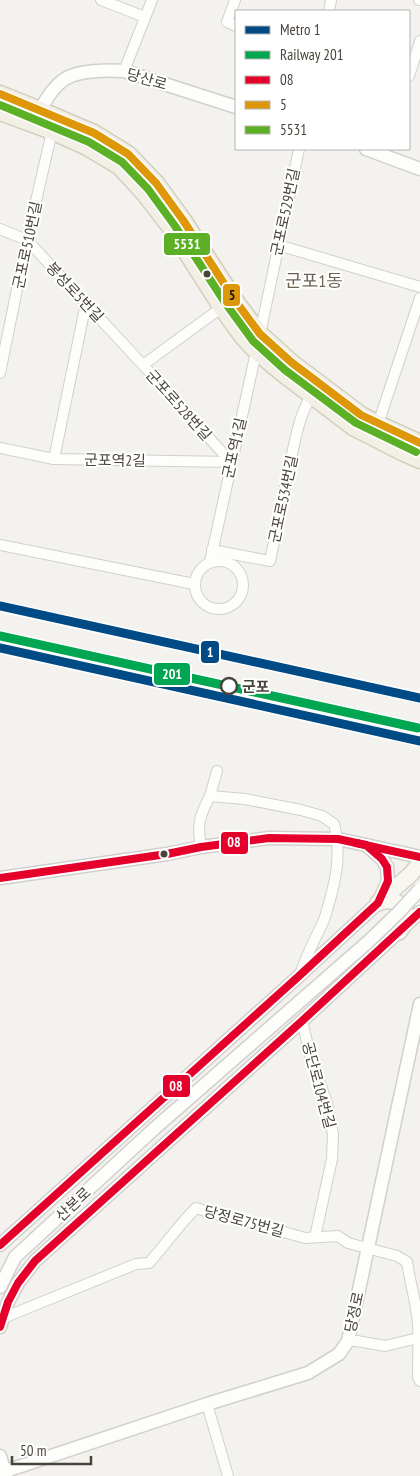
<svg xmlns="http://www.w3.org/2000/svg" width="420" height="1476" font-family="'PT Sans Narrow','Noto Sans KR',sans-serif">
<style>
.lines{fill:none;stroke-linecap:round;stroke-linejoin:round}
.minor-casing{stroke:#d1d0cc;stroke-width:12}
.tertiary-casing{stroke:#d1d0cc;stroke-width:15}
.secondary-casing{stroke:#d2cfc5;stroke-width:18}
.primary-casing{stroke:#d4cebc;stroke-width:19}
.minor{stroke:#fdfdfc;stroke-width:10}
.tertiary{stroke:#fdfdfc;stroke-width:12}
.secondary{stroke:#f7f6f1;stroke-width:15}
.primary{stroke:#f1efe6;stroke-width:16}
.tertiary-bridge-casing{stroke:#d1d0cc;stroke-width:15;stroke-linecap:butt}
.tertiary-bridge{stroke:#fdfdfc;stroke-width:12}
.bus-1-casing{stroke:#fff;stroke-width:11}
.bus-2-casing{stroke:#fff;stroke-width:11}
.bus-3-casing{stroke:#fff;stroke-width:11}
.bus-1{stroke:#e4002b;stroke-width:8}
.bus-2{stroke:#dd9709;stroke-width:8}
.bus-3{stroke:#5bb025;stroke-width:8}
.rail-1-casing{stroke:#fff;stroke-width:12}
.rail-1{stroke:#00a651;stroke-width:9}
.metro-1-casing{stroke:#fff;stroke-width:12}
.metro-1{stroke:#004a85;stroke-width:9}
.bus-dot{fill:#49443a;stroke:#fff;stroke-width:2}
.stop-dot{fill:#fff;stroke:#49443a;stroke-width:2.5}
.labels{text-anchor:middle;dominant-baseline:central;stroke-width:4;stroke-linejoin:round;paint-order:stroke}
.street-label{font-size:15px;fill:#49443a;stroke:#fff}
.stop-label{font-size:15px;font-weight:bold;fill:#49443a;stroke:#fff;text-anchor:start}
.quarter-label{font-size:18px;fill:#6c6352;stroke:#fff}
.line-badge{stroke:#fff;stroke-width:2}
.badge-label{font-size:14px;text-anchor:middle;font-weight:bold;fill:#fff}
.pale-badge-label{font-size:14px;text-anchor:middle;font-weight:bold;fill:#111}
</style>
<rect width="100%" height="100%" fill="#f3f2ee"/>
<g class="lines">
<defs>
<g id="minor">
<polyline points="101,0 145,17"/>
<polyline points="235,0 227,22 236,26"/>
<polyline points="419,0 420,0"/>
<polyline points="329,11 331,0"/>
<polyline points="124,71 152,0"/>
<polyline points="409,76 420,41"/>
<polyline points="0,229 27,240 143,365"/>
<polyline points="278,245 420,287"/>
<polyline points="225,305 143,365 231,462"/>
<polyline points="0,373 27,240 53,127"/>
<polyline points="378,424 420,298"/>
<polyline points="0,448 54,459 231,462"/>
<polyline points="54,459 86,303"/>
<polyline points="0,545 194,584"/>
<path d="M212,550L270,561C276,532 282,503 288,473C294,446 298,416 313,392"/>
<circle cx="219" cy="585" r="24"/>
<polyline points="210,562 260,334 299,149"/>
<polyline points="210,796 217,771"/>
<path d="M201,847C197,824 199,817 210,796L245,799L301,810L322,816L334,824C341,851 337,876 329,903C327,909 326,916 323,922C315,939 306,956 300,975"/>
<polyline points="302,1021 311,1058 327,1103 333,1134 332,1159 315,1237"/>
<path d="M3,1318L136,1264L149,1263C165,1245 179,1225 196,1208L215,1214L245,1221L305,1238L338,1236L348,1243L397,1256L407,1262C410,1282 416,1302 418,1323C419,1340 418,1359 418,1377L420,1381"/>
<polyline points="348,1341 357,1341 385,1346 418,1338"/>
<polyline points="207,1404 228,1476"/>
</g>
<g id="tertiary">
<path d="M40,110C47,98 54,86 65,79C78,70 109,70 124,71L236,107"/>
<polyline points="366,149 420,169"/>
<polyline points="0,878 167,854 201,847 269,838 338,839 420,857"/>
<polyline points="0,1245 299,976 378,903 388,881 387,867 382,859 366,845"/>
<polyline points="0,1287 15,1257 155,1128"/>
<polyline points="0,1327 8,1302 18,1283 35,1261 302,1021 420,912"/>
<polyline points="0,1456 6,1476"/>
<polyline points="0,1473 207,1404 308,1373 339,1354 348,1341 420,1004"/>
</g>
<g id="secondary">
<polyline points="378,903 411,874 420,863"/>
<path d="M378,903C381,902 383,901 386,901C398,899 409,909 405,921C404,925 401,929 399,932"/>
</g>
<g id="primary">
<polyline points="0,94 40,110 94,133 128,154 156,183 183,220 234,299 260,334 291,362 361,415 378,424 420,443"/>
<polyline points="0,112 52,131 87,147 119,166 144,193 171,228 222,308 242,336 256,351 282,373 353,427 404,453 420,460"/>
</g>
</defs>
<!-- minor casing -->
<use href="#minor" class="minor-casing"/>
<!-- tertiary casing -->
<use href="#tertiary" class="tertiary-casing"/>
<!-- secondary casing -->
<use href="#secondary" class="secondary-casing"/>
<!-- primary casing -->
<use href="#primary" class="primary-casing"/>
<!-- minor -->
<use href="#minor" class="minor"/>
<!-- tertiary -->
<use href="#tertiary" class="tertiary"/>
<!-- secondary -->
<use href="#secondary" class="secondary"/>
<!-- primary -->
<use href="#primary" class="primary"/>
<defs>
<polyline id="tertiary-bridge" points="155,1128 369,941 399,912 420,889"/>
</defs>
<!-- tertiary-bridge casing -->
<use href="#tertiary-bridge" class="tertiary-bridge-casing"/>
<!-- tertiary-bridge -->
<use href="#tertiary-bridge" class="tertiary-bridge"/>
<defs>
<g id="bus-1">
<polyline points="356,843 420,857"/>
<polyline points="0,878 167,854 201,847 269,838 338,839 366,845 382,859 387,867 388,881 378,903 299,976 0,1245"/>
<polyline points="0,1327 8,1302 18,1283 35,1261 302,1021 420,912"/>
</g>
<polyline id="bus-2" points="0,94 94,133 128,154 156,183 183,220 234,299 260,334 291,362 361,415 420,443"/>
<polyline id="bus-3" points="0,105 89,142 122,162 148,189 175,226 226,304 253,341 285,370 356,423 416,452"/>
</defs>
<!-- bus-1 casing -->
<use href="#bus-1" class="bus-1-casing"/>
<!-- bus-2 casing -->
<use href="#bus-2" class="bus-2-casing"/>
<!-- bus-3 casing -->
<use href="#bus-3" class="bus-3-casing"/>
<!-- bus-1 -->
<use href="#bus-1" class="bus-1"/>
<!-- bus-2 -->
<use href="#bus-2" class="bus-2"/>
<!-- bus-3 -->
<use href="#bus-3" class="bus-3"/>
<defs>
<polyline id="rail-1" points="0,636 418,728"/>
</defs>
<!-- rail-1 casing -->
<use href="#rail-1" class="rail-1-casing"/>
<!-- rail-1 -->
<use href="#rail-1" class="rail-1"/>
<defs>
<g id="metro-1">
<polyline points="0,606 420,698"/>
<polyline points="0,648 420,741"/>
</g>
</defs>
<!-- metro-1 casing -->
<use href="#metro-1" class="metro-1-casing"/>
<!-- metro-1 -->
<use href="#metro-1" class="metro-1"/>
</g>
<!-- markers -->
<g class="bus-dot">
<circle cx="207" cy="274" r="4.5"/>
<circle cx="164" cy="854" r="4.5"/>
</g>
<circle class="stop-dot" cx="229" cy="686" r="8"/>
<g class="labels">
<!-- street labels -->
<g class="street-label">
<text transform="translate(147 79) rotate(16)">당산로</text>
<text transform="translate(285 212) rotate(-78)">군포로529번길</text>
<text transform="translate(27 245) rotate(-78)">군포로510번길</text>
<text transform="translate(75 292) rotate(47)">봉성로5번길</text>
<text transform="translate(179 405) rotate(48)">군포로528번길</text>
<text transform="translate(234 448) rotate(-77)">군포역1길</text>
<text transform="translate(115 460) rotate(1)">군포역2길</text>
<text transform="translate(283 499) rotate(-78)">군포로534번길</text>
<text transform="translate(319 1085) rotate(75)">공단로104번길</text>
<text transform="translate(73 1204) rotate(-43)">산본로</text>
<text transform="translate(244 1221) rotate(15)">당정로75번길</text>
<text transform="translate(354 1312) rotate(-78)">당정로</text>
</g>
<!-- stop labels -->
<g class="stop-label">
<text x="242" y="686">군포</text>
</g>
<!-- quarter labels -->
<g class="quarter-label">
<text x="314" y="280">군포1동</text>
</g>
</g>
<g class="line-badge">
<rect x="163" y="232" width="48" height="24" rx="5" fill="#5bb025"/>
<rect x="222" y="283" width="19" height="24" rx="5" fill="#dd9709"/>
<rect x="200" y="640" width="20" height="24" rx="5" fill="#004a85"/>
<rect x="153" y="662" width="38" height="24" rx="5" fill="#00a651"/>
<rect x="220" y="831" width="29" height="24" rx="5" fill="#e4002b"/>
<rect x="162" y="1074" width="29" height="24" rx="5" fill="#e4002b"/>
</g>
<g class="badge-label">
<text x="187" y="249">5531</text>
<text x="210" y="657">1</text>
<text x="172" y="679">201</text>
<text x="234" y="847">08</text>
<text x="176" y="1091">08</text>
</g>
<g class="pale-badge-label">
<text x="232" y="300">5</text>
</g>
<!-- legend -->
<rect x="235" y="10" width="175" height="140" fill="#ffffff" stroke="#b6b4b0"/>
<rect x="245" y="26" width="25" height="8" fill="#004a85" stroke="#b6b4b0"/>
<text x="280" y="35" font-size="15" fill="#49443a">Metro 1</text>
<rect x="245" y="51" width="25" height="8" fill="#00a651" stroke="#b6b4b0"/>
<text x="280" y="60" font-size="15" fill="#49443a">Railway 201</text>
<rect x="245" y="76" width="25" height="8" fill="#e4002b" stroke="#b6b4b0"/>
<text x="280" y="85" font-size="15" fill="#49443a">08</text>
<rect x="245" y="101" width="25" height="8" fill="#dd9709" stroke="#b6b4b0"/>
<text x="280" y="110" font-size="15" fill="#49443a">5</text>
<rect x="245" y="126" width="25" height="8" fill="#5bb025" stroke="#b6b4b0"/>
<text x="280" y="135" font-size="15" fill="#49443a">5531</text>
<!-- scale -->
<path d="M12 1456v8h79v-8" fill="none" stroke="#49443a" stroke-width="2.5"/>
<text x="20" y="1456" font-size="15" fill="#49443a" stroke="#ffffff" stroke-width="4" paint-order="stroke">50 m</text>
</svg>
